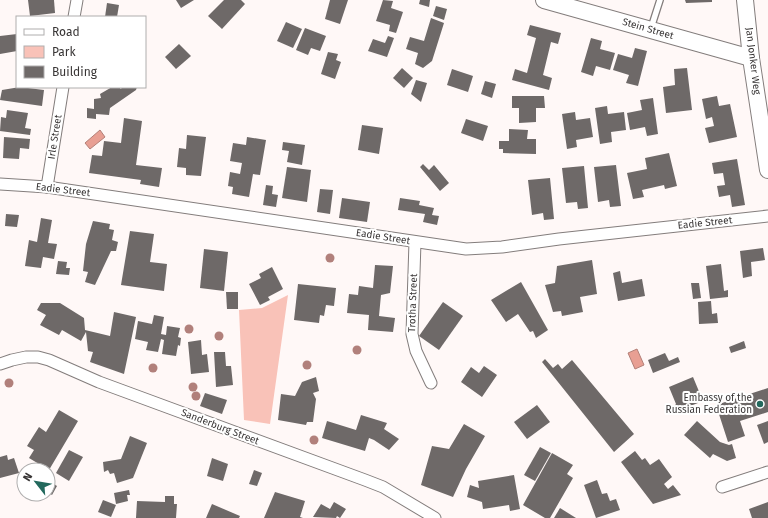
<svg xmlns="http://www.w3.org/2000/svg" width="768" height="518" font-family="'Fira Sans',sans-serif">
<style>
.green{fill:#f9c2b8}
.water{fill:#e89f93;stroke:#b37f77}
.building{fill:#6e6968}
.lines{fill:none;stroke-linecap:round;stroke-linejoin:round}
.lane-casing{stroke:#837d7c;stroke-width:8}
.street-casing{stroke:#837d7c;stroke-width:13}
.secondary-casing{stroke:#837d7c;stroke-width:18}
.lane{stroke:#fff;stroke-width:5.5}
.street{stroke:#fff;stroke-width:11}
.secondary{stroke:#fff;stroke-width:16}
.tree{fill:#b1807b}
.poi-dot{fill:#23695d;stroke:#fff;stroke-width:1.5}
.labels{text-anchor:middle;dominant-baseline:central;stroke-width:4;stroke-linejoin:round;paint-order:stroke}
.street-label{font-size:10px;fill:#383535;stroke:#fff}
.poi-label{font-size:10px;fill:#383535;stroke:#fff;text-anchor:end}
</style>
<rect width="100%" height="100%" fill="#fff8f7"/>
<!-- green -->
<polygon class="green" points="288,295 270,424 244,420 239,310 262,308"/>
<!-- water -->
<g class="water">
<polygon points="100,130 105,137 90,149 85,143"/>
<polygon points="637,349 644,365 635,369 628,353"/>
</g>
<!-- building -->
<g class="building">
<polygon points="28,0 54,0 55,13 30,16"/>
<polygon points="176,0 194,0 181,8"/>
<polygon points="224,0 241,0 245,4 222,29 208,16"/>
<polygon points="330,0 348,0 340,24 325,19"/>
<polygon points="383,0 393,1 391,8 403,12 396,33 389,31 390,25 376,21"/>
<polygon points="420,0 430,0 429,7 419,4"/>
<polygon points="685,0 712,0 712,2 686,3"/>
<polygon points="107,3 119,5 117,17 105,17"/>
<polygon points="436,6 447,9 444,20 433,16"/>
<polygon points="431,18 444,23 432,61 423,68 415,64 418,53 406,49 410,37 424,41"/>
<polygon points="286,22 302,29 293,48 277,41"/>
<polygon points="530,25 561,33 558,44 551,42 543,75 552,78 549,90 512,80 515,69 527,73 536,38 527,35"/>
<polygon points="305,28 326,36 320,51 311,48 308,55 296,50"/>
<polygon points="17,34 17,51 0,54 0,36"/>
<polygon points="388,36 394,38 387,57 368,51 373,39 385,43"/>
<polygon points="591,38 602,41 600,49 615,53 610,70 596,66 593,76 581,72"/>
<polygon points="179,44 191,56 176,69 165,57"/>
<polygon points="635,48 647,51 638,86 626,83 629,75 613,70 618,54 632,58"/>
<polygon points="328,52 338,54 336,60 341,62 335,79 321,74"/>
<polygon points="402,68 413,78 404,88 393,78"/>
<polygon points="687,68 692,110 666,113 663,87 675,85 674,69"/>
<polygon points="452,69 473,76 468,92 447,85"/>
<polygon points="416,80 427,83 421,102 411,94"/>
<polygon points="485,81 496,84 492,98 481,94"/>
<polygon points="20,87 44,90 42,106 0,100 2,90"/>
<polygon points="112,87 119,87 121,89 122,87 137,87 136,90 110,108 109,115 96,114 96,119 87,118 87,108 94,109 94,99 101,98 100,94"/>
<polygon points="512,96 544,96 545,108 536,108 536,122 519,123 519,108 512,108"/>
<polygon points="717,96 719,106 730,104 737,137 709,143 705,128 714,126 712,117 706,119 702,99"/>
<polygon points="653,98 658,134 647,136 645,127 630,130 627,113 642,110 640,100"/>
<polygon points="607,106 608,114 624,112 626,130 611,132 612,142 600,144 595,108"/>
<polygon points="7,110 28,113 25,128 31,129 30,135 0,131 1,117 6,118"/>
<polygon points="575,112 576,120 590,118 593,137 576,140 577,147 567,149 562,114"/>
<polygon points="124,118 142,121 136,165 162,168 159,187 140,184 141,180 89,173 92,155 102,156 104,141 121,143"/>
<polygon points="466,119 488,126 483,141 461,133"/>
<polygon points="362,125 383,128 379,154 358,150"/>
<polygon points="509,129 528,130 527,139 536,139 536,154 503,153 503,149 499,149 499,141 509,141"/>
<polygon points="187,135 206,137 201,176 186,175 186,168 177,167 179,148 186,149"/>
<polygon points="4,137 30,139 29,149 20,148 19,159 3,158"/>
<polygon points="247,137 266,140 260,175 253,174 249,197 232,194 233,187 228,186 230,172 240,174 242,163 230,161 233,143 246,145"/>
<polygon points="283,142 305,145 302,165 287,162 289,151 282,150"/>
<polygon points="669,153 677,186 665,189 664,185 642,190 644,197 633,199 627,173 647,169 645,158"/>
<polygon points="737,159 745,205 732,207 730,195 719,197 717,186 725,185 723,173 714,174 712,163"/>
<polygon points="423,164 429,170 434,165 449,183 440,191 420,167"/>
<polygon points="616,165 621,206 610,207 609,200 598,202 594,167"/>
<polygon points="584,166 588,208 578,209 577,202 566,203 562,168"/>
<polygon points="287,167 311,170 307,202 282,198"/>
<polygon points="550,178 554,219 544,220 543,213 532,215 528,180"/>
<polygon points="266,185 273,186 272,194 278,195 276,207 263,205"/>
<polygon points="320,189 333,190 330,214 317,212"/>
<polygon points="342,198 370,202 367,222 339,218"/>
<polygon points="400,198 420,201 419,205 434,208 432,215 439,216 437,225 423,222 425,214 398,210"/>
<polygon points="6,214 19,215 17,227 5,226"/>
<polygon points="41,218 52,220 48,243 57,244 54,259 43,257 41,268 25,266 29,240 37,242"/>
<polygon points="93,221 110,224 109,229 114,230 112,240 118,242 116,251 111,251 95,285 85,282 88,272 83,271 86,244"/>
<polygon points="130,231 154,234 150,262 167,264 164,291 121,285"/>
<polygon points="763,248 765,260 751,262 752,276 743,278 740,251"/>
<polygon points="204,249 228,252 224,291 200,288"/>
<polygon points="592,260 597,294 580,297 583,312 562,316 561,311 553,312 545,285 555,283 557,266"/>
<polygon points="58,261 67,262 66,268 70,268 69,275 56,274"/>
<polygon points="721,264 724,291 728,290 728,297 710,299 706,266"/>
<polygon points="375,265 393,266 390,293 381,295 379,316 395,318 393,332 368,330 369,315 347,313 349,294 358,295 359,286 373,288"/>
<polygon points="272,267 283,289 268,297 270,300 260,305 249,284 261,278 259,274"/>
<polygon points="620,271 622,283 642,279 645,296 618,301 613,273"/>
<polygon points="521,282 548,330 536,338 533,331 530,332 518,314 506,322 491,300"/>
<polygon points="691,283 699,283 701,298 693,299"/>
<polygon points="298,284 336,288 334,306 326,305 324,316 320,315 319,323 294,320"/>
<polygon points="226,292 238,292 238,309 227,309"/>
<polygon points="711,301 712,314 717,313 718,323 699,324 698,302"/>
<polygon points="443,302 463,316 439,350 419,336"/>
<polygon points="41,303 60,303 84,318 85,330 110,336 114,312 136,317 124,374 90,362 93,352 88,351 86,332 81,341 62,330 59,335 40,325 46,315 37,310"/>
<polygon points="154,315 164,317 161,334 166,335 167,326 180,328 178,337 181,338 180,346 178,345 176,356 162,354 164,340 161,339 158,352 146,350 148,342 135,339 138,321 152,324"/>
<polygon points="201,340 202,355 207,354 209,372 191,374 188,342"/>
<polygon points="744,341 746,348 731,353 729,347"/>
<polygon points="214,352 225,352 226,366 231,366 233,385 216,387"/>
<polygon points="665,353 669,361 678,357 680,362 653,373 648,360"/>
<polygon points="545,359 553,368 558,364 562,369 572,360 634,434 614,452 542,362"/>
<polygon points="484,366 497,375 482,397 461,382 471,367 479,373"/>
<polygon points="316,377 319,391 313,393 316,399 313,422 307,422 306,425 278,420 281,394 295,396 302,382"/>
<polygon points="693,377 703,401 675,412 673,408 676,404 669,387"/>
<polygon points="768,388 768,412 740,421 745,436 728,442 716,405"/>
<polygon points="205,393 227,400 222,414 200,406"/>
<polygon points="537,405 550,422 527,439 514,422"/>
<polygon points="59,410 78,421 49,470 29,458 34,450 27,446 39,427 46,432"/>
<polygon points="361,415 387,423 384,429 399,439 389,450 374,440 369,438 365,451 322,438 327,421 356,430"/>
<polygon points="697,421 720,442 729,445 732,444 736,458 727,461 713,454 710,458 684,435"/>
<polygon points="768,421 768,442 764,444 757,425"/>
<polygon points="464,424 485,436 466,469 453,497 421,485 432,446 449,449"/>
<polygon points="130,436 147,443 133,478 117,483 114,473 110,474 108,470 104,472 103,462 121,459"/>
<polygon points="540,447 551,453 535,481 524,475"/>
<polygon points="69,450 83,457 69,481 56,473"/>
<polygon points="635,451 642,460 645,458 650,465 659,459 672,477 664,484 668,489 673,485 681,495 653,504 621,462"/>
<polygon points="552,453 573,465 567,474 573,478 550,518 545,518 523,505"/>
<polygon points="7,455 8,460 14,458 19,473 0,478 0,457"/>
<polygon points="212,458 228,464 223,481 207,476"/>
<polygon points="254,470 262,473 257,486 249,484"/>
<polygon points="514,475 520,509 510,511 509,505 483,509 482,502 467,497 470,485 479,488 478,481"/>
<polygon points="597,480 602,494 607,493 610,501 616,499 620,510 596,518 584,485"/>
<polygon points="49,481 57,486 52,495 48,492 48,483"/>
<polygon points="129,490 130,495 127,495 128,501 116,504 114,493"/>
<polygon points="275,492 305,501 300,517 303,518 264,518"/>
<polygon points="165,496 174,496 174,504 177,504 176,518 136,518 137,501 165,502"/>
<polygon points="103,500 116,505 111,517 98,512"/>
<polygon points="334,502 346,509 340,518 337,516 336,518 313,517 321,504 330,509"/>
<polygon points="768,502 768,518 752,518 749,509"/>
<polygon points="212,504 240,516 239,518 206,518"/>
<polygon points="560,508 576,518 554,518"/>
</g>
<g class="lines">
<defs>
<polyline id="lane" points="651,28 660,0"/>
<g id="street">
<polyline points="74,17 77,0"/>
<polyline points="0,184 47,187 466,249 502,247 559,239 768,216"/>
<polyline points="47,187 63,87"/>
<polyline points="415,242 412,334 416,351 431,383"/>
<polyline points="0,364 12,360 26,357 38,357 49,360 99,382 365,480 383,487 435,518"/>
<polyline points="722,487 768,472"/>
</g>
<g id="secondary">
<polyline points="544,0 751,58"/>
<polyline points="745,0 751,58 768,170"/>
</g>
</defs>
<!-- lane casing -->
<use href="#lane" class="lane-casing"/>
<!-- street casing -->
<use href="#street" class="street-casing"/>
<!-- secondary casing -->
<use href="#secondary" class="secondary-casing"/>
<!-- lane -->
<use href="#lane" class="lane"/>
<!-- street -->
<use href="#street" class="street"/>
<!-- secondary -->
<use href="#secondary" class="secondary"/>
</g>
<!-- trees -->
<g class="tree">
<circle cx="330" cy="258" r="4.5"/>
<circle cx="189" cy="329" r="4.5"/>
<circle cx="219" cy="336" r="4.5"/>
<circle cx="357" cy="350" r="4.5"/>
<circle cx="307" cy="365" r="4.5"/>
<circle cx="153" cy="368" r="4.5"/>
<circle cx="9" cy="383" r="4.5"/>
<circle cx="193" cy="387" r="4.5"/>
<circle cx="196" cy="396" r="4.5"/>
<circle cx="314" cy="440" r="4.5"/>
</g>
<!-- markers -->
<circle class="poi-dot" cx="760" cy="404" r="4"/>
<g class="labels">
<!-- street labels -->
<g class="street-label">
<text transform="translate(648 29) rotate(16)">Stein Street</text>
<text transform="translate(753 61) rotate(83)">Jan Jonker Weg</text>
<text transform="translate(55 137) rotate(-81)">Irle Street</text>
<text transform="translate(63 190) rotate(7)">Eadie Street</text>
<text transform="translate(705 223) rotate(-6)">Eadie Street</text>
<text transform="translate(383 237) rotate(9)">Eadie Street</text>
<text transform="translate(413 303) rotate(-88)">Trotha Street</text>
<text transform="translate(220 427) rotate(21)">Sanderburg Street</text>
</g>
<!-- poi labels -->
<g class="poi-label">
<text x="752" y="398">Embassy of the<tspan x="752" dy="12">Russian Federation</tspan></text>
</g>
</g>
<!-- legend -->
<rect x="16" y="16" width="130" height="72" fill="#ffffff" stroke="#afaeae"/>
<rect x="24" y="29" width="20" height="6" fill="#ffffff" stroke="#afaeae"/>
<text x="52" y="36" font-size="12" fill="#383535">Road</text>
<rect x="24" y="46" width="20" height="12" fill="#f9c2b8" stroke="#afaeae"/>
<text x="52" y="56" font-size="12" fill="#383535">Park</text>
<rect x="24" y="66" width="20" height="12" fill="#6e6968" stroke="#afaeae"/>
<text x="52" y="76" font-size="12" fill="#383535">Building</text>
<!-- north arrow -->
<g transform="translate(36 482) rotate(301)"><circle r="19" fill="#ffffff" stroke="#afaeae"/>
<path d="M0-3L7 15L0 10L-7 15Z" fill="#23695d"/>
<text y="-6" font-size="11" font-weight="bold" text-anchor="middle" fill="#383535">N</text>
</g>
</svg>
